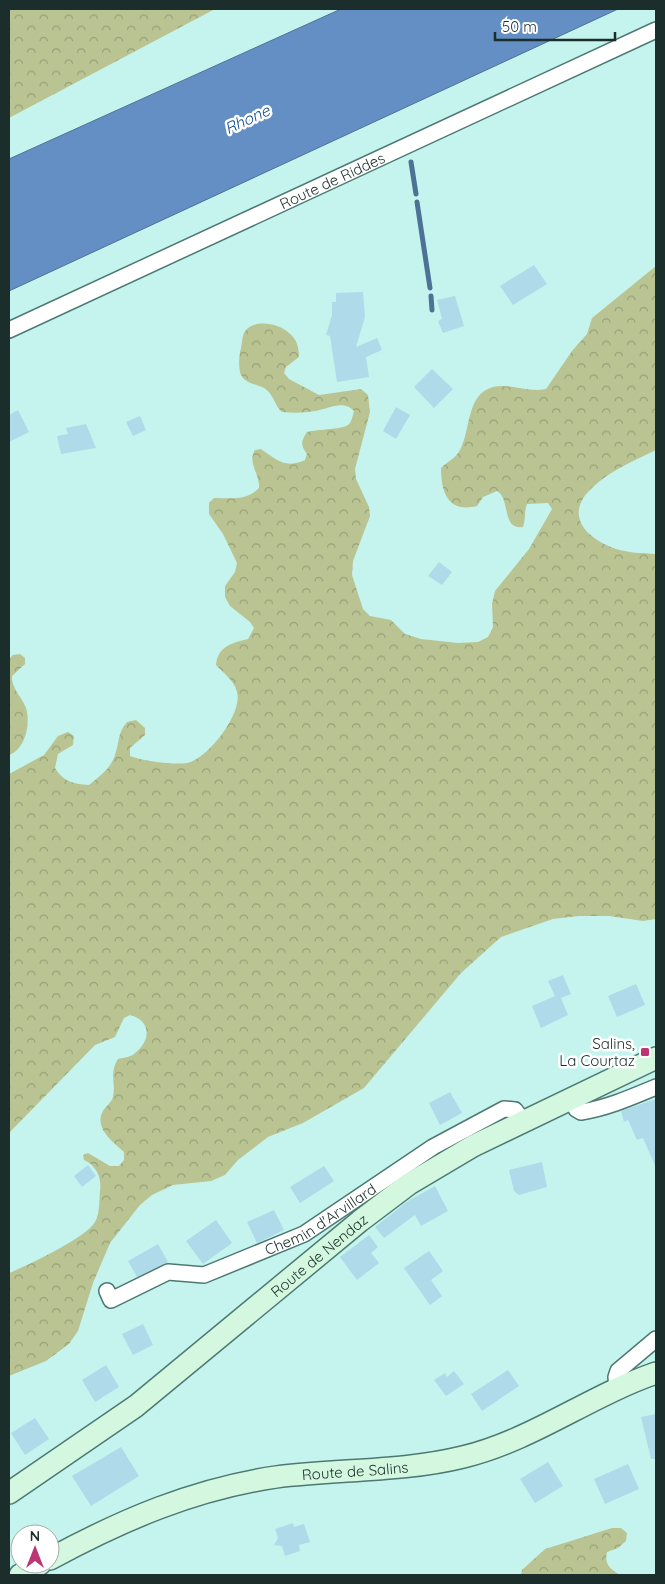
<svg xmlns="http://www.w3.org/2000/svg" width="665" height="1584" font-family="Quicksand,sans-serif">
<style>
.forest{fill:url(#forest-crowns)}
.water{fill:#648fc4;stroke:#4e7296}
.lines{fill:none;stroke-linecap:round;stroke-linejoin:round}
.stream{stroke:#4e7296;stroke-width:5}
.building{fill:#afdae9}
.street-casing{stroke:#4d7973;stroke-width:18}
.secondary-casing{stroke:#4d7973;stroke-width:24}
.street{stroke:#fff;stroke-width:15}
.secondary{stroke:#d3f8df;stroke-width:21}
.poi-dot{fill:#bd3573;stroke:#fff;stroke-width:2}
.labels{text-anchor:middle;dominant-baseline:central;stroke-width:5;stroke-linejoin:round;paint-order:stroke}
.street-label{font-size:15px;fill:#1b2e2b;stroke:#fff}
.poi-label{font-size:15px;fill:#1b2e2b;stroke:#fff;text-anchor:end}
.water-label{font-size:16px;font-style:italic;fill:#124e90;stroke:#fff}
</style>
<defs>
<pattern id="forest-crowns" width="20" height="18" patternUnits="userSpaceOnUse" patternTransform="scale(1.25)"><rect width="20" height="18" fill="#bac493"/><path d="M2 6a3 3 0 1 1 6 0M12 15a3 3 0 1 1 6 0" fill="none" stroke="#96a078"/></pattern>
</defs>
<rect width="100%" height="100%" fill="#c5f4ee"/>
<!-- forest -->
<g class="forest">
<polygon points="9,9 215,9 9,118"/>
<path d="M656,266V450C634,461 611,470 593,487C565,512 582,535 611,547C624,553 642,553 656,554V919L643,921L609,916H579L553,919L501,937L461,973L364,1088L303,1123L268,1137L238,1160L225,1175L211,1181L173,1185L152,1195L140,1205L110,1243L93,1283L78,1331L69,1344L46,1361L9,1376V1273C27,1266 87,1237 95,1222C100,1213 99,1201 100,1191C102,1178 96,1165 84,1160L83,1155L88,1153L110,1166H119L124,1160V1152C114,1143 95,1129 102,1113C104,1107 111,1104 113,1097C116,1083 109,1073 118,1059C123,1058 130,1057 134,1054C151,1041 152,1021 130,1015L124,1018L115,1037L95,1045L9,1133V774L44,755L58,736L68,732L74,736L73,745L58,754L55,768C64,782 74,784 89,785C99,777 111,768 115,755C120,741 117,734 127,722L136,720L145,728V735L130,748V756C143,761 173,765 187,763C208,759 243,713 237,692C234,680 224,674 216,665C218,646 232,643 248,639L254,628L250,622L230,606L225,597V586L235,572L237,563L223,534L209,514V503L214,498C231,498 246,501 259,488C260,474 247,463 255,450L261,449C277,460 285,469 305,460L307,454C300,445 301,441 307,432C317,429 346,430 350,423C352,420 353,414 354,411C343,399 328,409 315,411C304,413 293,413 282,412C274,405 274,394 264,388C256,384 246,384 241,375C238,368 239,355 241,348C242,344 242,337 244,333C252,318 279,323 289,333C297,339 299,348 299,357L286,367L284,373L289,379L319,395L361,389L368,395L370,412L355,469L356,479L369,507L370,516L353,561L352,575L363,609L370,616L391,620L405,634L421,639L458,643L478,642L488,637L493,627L492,604L495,591L529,549L552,509L548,503L527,504C524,511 526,519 523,527C501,530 511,499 497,491L483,497L477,506C449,513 441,494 441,468C448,461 455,459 460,450C471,430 466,394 493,387C511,383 528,393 546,389L572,351L587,334L592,318Z"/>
<path d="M20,654L25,658V664L12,676C11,688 22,697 26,708C31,724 25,750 9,755V659L13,655Z"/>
<path d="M612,1528H621L627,1533L626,1541L618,1548L607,1552C604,1564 610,1569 620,1575H521L522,1570L545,1549Z"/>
</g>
<!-- water -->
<polygon class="water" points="341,9 618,9 9,291 9,159"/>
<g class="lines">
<!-- stream -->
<g class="stream">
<polyline points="411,162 416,194"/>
<polyline points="417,202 430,288"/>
<polyline points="431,296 432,310"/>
</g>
</g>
<!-- building -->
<g class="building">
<polygon points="534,265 547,284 513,305 500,286"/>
<polygon points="363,292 365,317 356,347 377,338 382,350 366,357 369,377 337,382 330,336 326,335 332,315 332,302 336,302 336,293"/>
<polygon points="455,296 464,326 443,333 438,321 442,319 437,300"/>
<polygon points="432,369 453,389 434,408 414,387"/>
<polygon points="396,407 410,415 396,439 383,431"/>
<polygon points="18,410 29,432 9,442 9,415"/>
<polygon points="140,416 146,430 133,436 126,422"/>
<polygon points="86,424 96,448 61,454 57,436 68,434 66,428"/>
<polygon points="439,562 452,572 442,585 428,576"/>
<polygon points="563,975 571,994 561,998 568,1015 541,1028 532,1006 555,996 548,981"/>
<polygon points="636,984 645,1005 617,1017 608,996"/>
<polygon points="450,1092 462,1113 440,1125 429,1103"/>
<polygon points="656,1099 656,1168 643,1138 637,1140 628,1120 624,1122 621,1111"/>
<polygon points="542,1162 547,1187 519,1195 514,1191 509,1170"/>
<polygon points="88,1165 96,1176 82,1187 74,1176"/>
<polygon points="324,1166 334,1181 300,1203 290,1187"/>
<polygon points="435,1186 448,1211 421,1226 415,1215 384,1238 375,1227 408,1201"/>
<polygon points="274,1210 284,1230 257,1243 247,1222"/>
<polygon points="216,1220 232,1243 203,1264 186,1241"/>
<polygon points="369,1235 378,1247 371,1253 379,1263 357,1280 340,1257"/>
<polygon points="158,1244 168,1262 137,1277 128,1261"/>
<polygon points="429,1251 443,1271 431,1280 442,1296 430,1305 404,1268"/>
<polygon points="143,1324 153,1345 133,1355 122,1334"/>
<polygon points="106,1365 119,1387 95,1402 82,1380"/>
<polygon points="508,1370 519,1386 482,1411 471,1394"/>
<polygon points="454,1371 464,1384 446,1396 434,1380 445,1373 447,1377"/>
<polygon points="656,1414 656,1459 651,1459 641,1417"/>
<polygon points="35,1418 49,1439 25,1455 11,1433"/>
<polygon points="121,1447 139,1476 91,1506 72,1476"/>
<polygon points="548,1462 563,1486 535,1503 520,1479"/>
<polygon points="628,1464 639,1489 605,1504 594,1479"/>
<polygon points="293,1523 294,1527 304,1524 310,1542 299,1545 300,1551 285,1556 282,1546 274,1545 278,1538 275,1529"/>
</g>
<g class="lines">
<defs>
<g id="street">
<path id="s1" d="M9,330L656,30"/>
<path d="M571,1099L576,1109L581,1112C607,1108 632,1097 656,1087"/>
<path id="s2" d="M107,1291L111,1300L168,1272L204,1275L304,1234L433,1147L504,1109L515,1110L523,1121"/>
<polyline points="617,1389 616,1377 618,1371 656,1339"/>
</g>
<g id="secondary">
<path id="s3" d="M9,1493L136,1406L360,1221L409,1184L473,1146L656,1058"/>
<path id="s4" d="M50,1559C122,1520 194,1489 276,1477C338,1469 402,1472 463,1457C533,1440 589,1396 656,1373"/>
<polyline points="20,1575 40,1564"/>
</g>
</defs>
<!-- street casing -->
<use href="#street" class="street-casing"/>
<!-- secondary casing -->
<use href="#secondary" class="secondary-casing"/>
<!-- street -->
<use href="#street" class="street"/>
<!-- secondary -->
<use href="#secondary" class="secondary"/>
</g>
<!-- markers -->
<rect class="poi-dot" x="640" y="1047" width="10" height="10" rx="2.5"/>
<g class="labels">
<!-- street labels -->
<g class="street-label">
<text stroke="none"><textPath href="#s1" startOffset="356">Route de Riddes</textPath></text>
<text stroke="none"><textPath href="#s2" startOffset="239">Chemin d'Arvillard</textPath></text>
<text stroke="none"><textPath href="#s3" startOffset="391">Route de Nendaz</textPath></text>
<text stroke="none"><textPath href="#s4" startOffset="321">Route de Salins</textPath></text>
</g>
<!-- poi labels -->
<g class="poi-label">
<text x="635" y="1043">Salins,<tspan x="635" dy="17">La Courtaz</tspan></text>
</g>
<!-- water labels -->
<g class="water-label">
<text transform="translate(247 119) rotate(-25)">Rhone</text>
</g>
</g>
<!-- border -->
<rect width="665" height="1584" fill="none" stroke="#1b2e2b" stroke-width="20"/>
<!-- north arrow -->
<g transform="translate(35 1549)"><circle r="24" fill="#ffffff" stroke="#a4abaa"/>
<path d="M0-4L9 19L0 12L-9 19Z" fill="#bd3573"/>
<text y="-8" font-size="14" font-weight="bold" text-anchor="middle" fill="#1b2e2b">N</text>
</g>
<!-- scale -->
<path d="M495 32v8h120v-8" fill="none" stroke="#1b2e2b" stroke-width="2.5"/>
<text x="502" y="32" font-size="15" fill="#1b2e2b" stroke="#ffffff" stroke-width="4" paint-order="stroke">50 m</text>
</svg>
